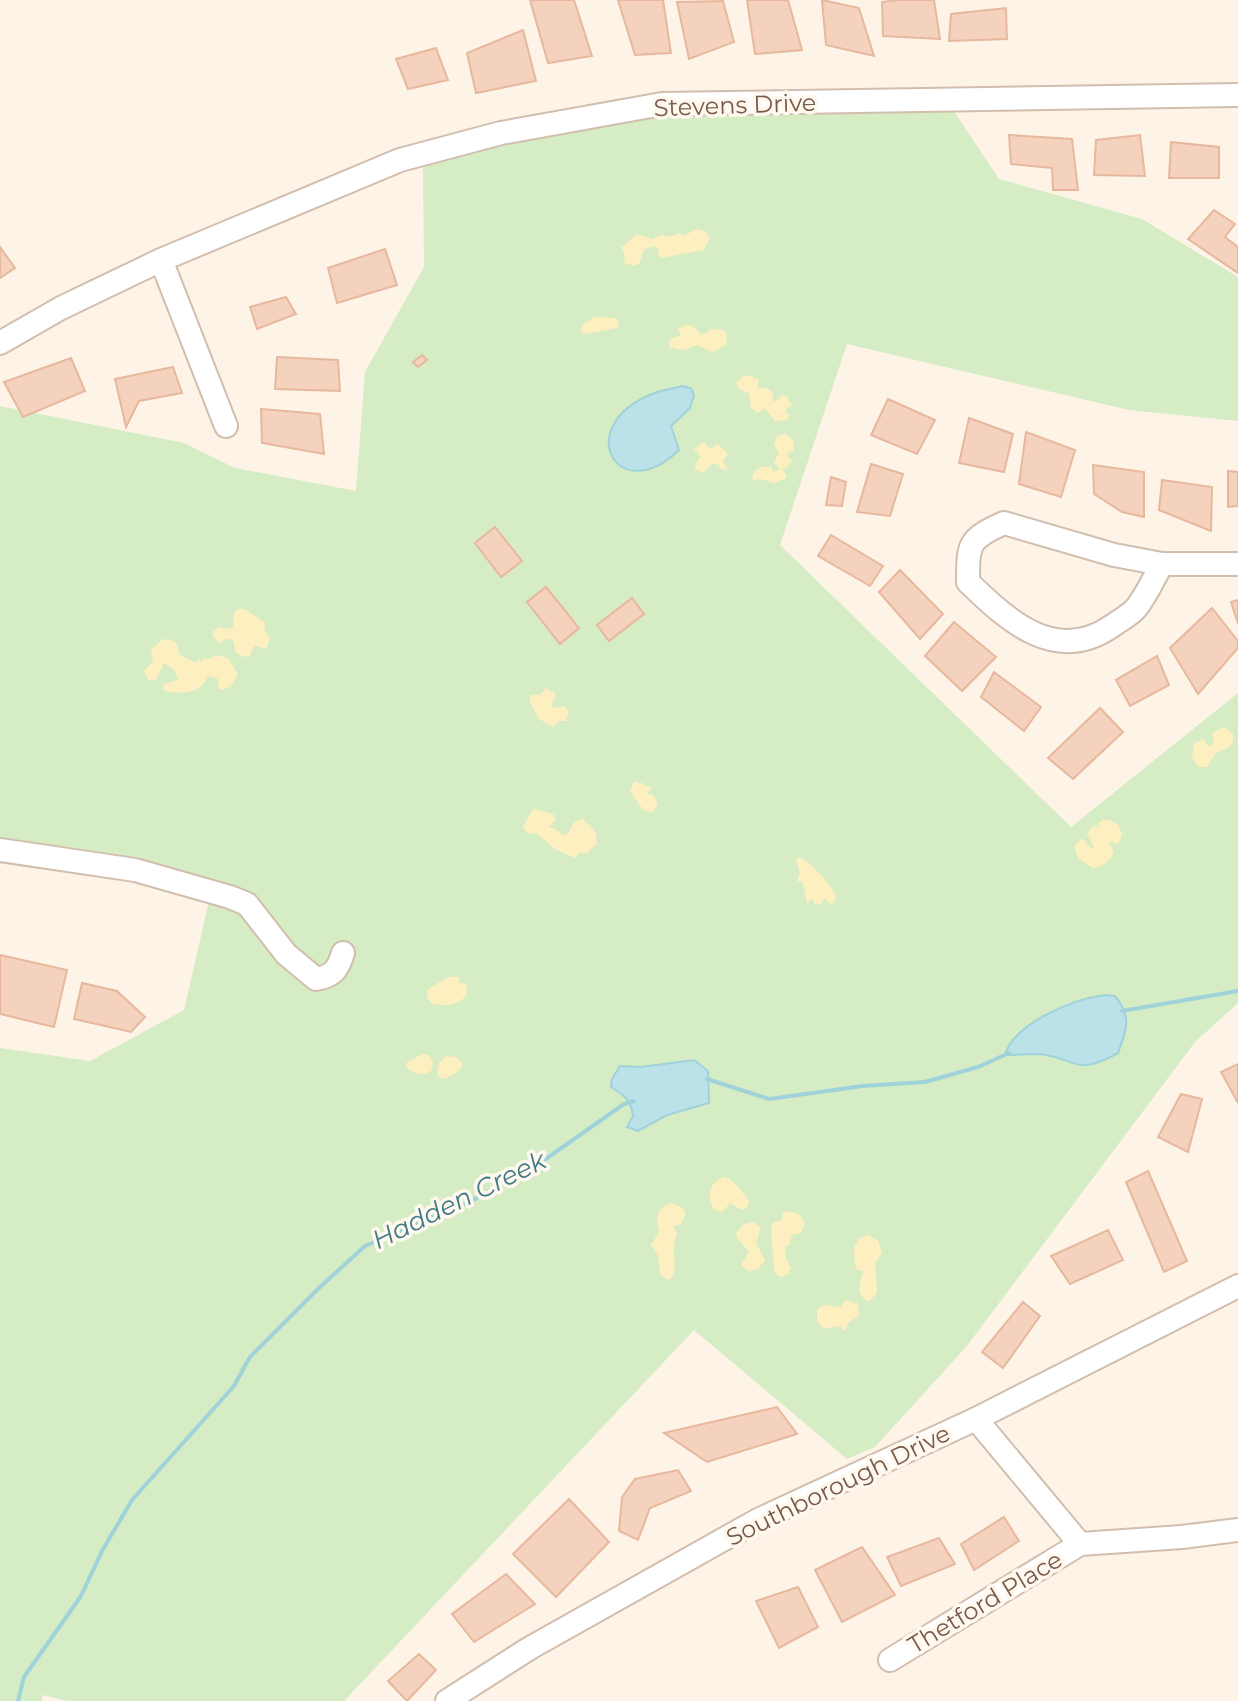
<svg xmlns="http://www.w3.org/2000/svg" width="1238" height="1701" font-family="Montserrat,sans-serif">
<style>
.green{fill:#d5ecc4}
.sand{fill:#feefc0}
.water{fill:#bae2e8;stroke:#a0d2da;stroke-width:2}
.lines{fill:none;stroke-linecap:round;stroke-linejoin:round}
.stream{stroke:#a0d2da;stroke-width:4}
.building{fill:#f4d2bd;stroke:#e7b89d;stroke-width:2}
.minor-casing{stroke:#d2beae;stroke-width:26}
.minor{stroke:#fff;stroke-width:22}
.labels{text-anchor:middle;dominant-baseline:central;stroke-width:7;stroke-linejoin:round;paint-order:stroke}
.street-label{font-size:24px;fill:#78594a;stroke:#fff8ee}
.water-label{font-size:26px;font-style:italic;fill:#3f7b85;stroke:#fff8ee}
</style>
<rect width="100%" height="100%" fill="#fdf4e7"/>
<!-- green -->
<polygon class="green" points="951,107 999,179 1142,219 1238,277 1238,421 1129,410 847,344 780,545 1071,827 1238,693 1238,1003 1195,1042 966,1347 875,1447 847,1459 694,1330 344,1701 68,1701 42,1695 42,1701 0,1701 0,1048 90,1061 184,1010 212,888 0,842 0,406 184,443 235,468 356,491 365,372 424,267 423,161 646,117"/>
<!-- sand -->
<g class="sand">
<polygon points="696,229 705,231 710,238 704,250 662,258 658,254 658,248 653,246 644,250 639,264 635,266 624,263 625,255 621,248 637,234 652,239 661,235 670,237 678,233 684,236"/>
<polygon points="595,317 615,318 619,323 618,328 583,334 580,330 582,325"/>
<polygon points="686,325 692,326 702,335 711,329 724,330 727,335 726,344 713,353 698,345 683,350 669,347 669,340 681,335 677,329"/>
<polygon points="745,375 759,379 757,388 767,388 773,393 773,401 777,401 782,395 787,397 792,406 785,410 789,415 788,420 775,421 764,408 758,413 751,408 749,393 739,389 736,382"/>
<polygon points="785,433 793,440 794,450 786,454 792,461 788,467 782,469 786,474 786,478 774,483 761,479 752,480 754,472 761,467 771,467 773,472 780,469 774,462 779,453 774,445 777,436"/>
<polygon points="704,442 710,449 718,444 728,454 723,461 728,470 721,469 719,465 713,463 703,473 696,470 695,464 701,457 694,449"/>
<path d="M238,609H245C253,615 259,617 266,624L264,630L270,638L266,649L254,645L250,656L245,657L236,653L233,640L223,639L221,644L213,637V632L219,627L229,629L233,627L234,613Z"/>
<path d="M168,639L176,643L180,655L196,663L198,659L202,662L204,657L209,659L215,655L228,658L238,674L231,687L221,690L217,687L219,683L217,678L209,676C206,679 204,684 200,687C191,694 172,694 163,690L164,684L178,680L175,671L164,663L156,680H148L144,671L153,661L151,650L162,640Z"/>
<polygon points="546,688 556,694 552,703 553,708 564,706 569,711 566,721 559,721 554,727 539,719 529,700 531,695 540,695"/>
<path d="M1224,727L1233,734C1236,747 1225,749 1216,753L1207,767H1198L1192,757L1194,744L1203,739L1208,746H1211L1214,742L1212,733Z"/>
<polygon points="634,782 642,783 651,788 647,794 653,795 658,803 653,812 644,811 630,791"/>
<polygon points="533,809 553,814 556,819 549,828 554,828 563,835 568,834 574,822 583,819 595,831 597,844 587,853 579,853 575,858 555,849 537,834 527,833 523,827"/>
<path d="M1103,820C1113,819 1121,825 1122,835L1117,845L1111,841L1109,843L1114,852C1111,861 1101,868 1092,868L1078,858L1074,846L1082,838L1091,848H1094L1087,834L1094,825L1100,829L1098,823Z"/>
<path d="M799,857C814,865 828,881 836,896L834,903L830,904L825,898L820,905L815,904L813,899L807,903L803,883L797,881L800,873L796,861Z"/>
<path d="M448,977H459V983H466C472,1004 448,1007 433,1004L427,998V990Z"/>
<path d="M423,1054L428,1055L433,1061L432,1070C424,1077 412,1074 406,1066L407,1062Z"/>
<path d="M447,1056L456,1057L463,1064L460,1070L445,1079L440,1078C434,1070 439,1061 447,1056Z"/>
<path d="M724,1177C735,1180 742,1192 749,1201L748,1207L741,1210L730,1203L723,1212L714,1210C707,1196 708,1183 724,1177Z"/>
<path d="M672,1203L683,1208L686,1213L681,1224L673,1227L677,1233C670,1250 678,1267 672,1278L667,1280L660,1274L658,1256L651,1245L659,1232C655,1220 657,1206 672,1203Z"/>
<polygon points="788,1211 799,1214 805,1223 801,1233 792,1235 790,1244 785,1247 786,1259 791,1268 788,1274 781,1277 776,1274 774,1269 771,1227 774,1222 782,1220 783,1213"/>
<polygon points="753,1222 761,1227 756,1243 765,1260 758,1269 748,1271 741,1265 749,1252 737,1238 736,1233 744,1224"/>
<path d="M867,1235L878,1240L882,1253L875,1263L877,1293L870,1301C854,1297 859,1282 864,1271L856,1269C854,1254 850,1241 867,1235Z"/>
<polygon points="846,1300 858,1304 859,1316 849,1322 845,1331 839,1326 824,1329 817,1321 817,1309 825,1305 840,1307"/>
</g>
<!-- water -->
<g class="water">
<path d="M682,386L691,388L694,395L690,408L671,426L679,450C618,509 571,427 652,394C662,390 672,389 682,386Z"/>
<path d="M1105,995L1115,996C1132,1017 1127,1029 1118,1053C1072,1078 1078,1057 1037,1054C1027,1054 1015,1055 1005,1055C1014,1023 1074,999 1105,995Z"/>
<path d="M694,1060L708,1071L709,1103L667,1115L638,1131L627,1127L633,1116C631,1100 624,1095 611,1087L612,1079L620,1066L641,1067Z"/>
</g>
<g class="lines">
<!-- stream -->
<g class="stream">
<polyline points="1122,1011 1238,991"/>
<polyline points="707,1079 769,1099 863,1086 925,1082 978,1067 1009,1053"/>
<polyline points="18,1701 24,1677 81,1596 102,1551 132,1500 234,1386 250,1357 320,1287 365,1246 469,1202 533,1168 624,1104 634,1101"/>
</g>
</g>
<!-- building -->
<g class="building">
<polygon points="530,0 574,0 592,56 548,63"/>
<polygon points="618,0 663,0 671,53 635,55"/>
<polygon points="747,0 788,0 802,50 755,54"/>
<polygon points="822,0 859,8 874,56 826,45"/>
<polygon points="897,0 934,0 940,39 883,36 882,2"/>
<polygon points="723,1 734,42 689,59 677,2"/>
<polygon points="1006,8 1007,39 949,41 951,14"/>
<polygon points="523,30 536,81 476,93 467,53"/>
<polygon points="436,48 448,80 408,89 396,59"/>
<polygon points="1009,135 1072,139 1078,190 1053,190 1052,168 1011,164"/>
<polygon points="1140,135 1145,176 1094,175 1096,140"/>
<polygon points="1171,142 1219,147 1219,178 1169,178"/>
<polygon points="1214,210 1235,224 1225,237 1238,247 1238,273 1188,239"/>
<polygon points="0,247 15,268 0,278"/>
<polygon points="385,249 397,285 337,303 328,268"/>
<polygon points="286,297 296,314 257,329 250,307"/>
<polygon points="422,355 427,360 418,367 413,362"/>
<polygon points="277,357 338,360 340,391 275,389"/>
<polygon points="71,358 85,391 23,417 4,382"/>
<polygon points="173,367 182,393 139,401 126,427 115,379"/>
<polygon points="888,399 935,420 917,454 871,435"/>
<polygon points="261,409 320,414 324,454 262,443"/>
<polygon points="969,418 1013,434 1004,472 959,463"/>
<polygon points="1026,432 1075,450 1061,497 1019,484"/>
<polygon points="871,464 903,474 890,516 857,512"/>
<polygon points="1093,465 1144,472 1144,517 1122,512 1094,494"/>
<polygon points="1228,471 1238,472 1238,506 1228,507"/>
<polygon points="831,477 846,482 842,506 826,505"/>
<polygon points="1162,480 1212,487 1211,531 1159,510"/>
<polygon points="495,527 522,561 501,577 475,543"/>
<polygon points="831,535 883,566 870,586 818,556"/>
<polygon points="900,570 943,614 920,639 879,592"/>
<polygon points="546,587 579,628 560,644 527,602"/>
<polygon points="632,598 644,614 609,641 597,625"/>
<polygon points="1238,600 1238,624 1231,602"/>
<polygon points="1212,608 1238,641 1238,648 1198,694 1170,648"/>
<polygon points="954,622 996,657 962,691 925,656"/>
<polygon points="1157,656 1169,685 1130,706 1116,680"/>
<polygon points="994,672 1041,707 1024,731 981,697"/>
<polygon points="1100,708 1123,732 1073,779 1048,758"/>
<polygon points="0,955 67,970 54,1027 0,1014"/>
<polygon points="82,983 117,991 145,1017 131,1032 74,1019"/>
<polygon points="1238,1064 1238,1103 1221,1072"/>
<polygon points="1181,1094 1202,1099 1188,1152 1158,1137"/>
<polygon points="1148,1171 1187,1261 1164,1272 1126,1182"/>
<polygon points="1108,1230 1123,1260 1070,1284 1051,1256"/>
<polygon points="1023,1302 1040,1316 1003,1368 982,1352"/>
<polygon points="777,1407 797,1434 707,1462 664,1433"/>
<polygon points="678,1470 691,1491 650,1508 638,1540 619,1531 622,1497 635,1479"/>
<polygon points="569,1499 609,1542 556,1597 513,1554"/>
<polygon points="1004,1517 1019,1541 974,1570 961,1544"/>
<polygon points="939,1538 955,1564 901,1586 887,1557"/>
<polygon points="862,1547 895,1595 842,1622 815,1570"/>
<polygon points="506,1574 535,1604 474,1642 452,1614"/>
<polygon points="798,1587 818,1627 779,1648 756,1601"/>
<polygon points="419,1654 436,1670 407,1701 388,1681"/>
</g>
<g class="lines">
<defs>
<g id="minor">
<polyline points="161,260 226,426"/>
<polyline points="0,343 61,308 161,260 400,160 501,133 662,104 1238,95"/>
<path d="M1162,564C1154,578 1147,594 1137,607C1131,615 1120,620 1112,626C1056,665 1008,621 968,582C968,544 968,539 1004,523L1114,555L1162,564H1238"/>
<path d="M0,850L135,870L230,897L247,904L286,954L316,979C334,976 338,969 343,953"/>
<polyline points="976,1419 1080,1544"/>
<polyline points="890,1660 1080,1544 1182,1537 1238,1530"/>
<polyline points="447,1701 530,1648 758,1520 976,1419 1238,1286"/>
</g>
</defs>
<!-- minor casing -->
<use href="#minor" class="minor-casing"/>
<!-- minor -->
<use href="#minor" class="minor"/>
</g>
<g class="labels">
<!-- street labels -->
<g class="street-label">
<text transform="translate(735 105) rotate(-2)">Stevens Drive</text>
<text transform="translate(838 1485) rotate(-26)">Southborough Drive</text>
<text transform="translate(985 1602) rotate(-31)">Thetford Place</text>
</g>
<!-- water labels -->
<g class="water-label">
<text transform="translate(459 1200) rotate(-26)">Hadden Creek</text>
</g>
</g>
</svg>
